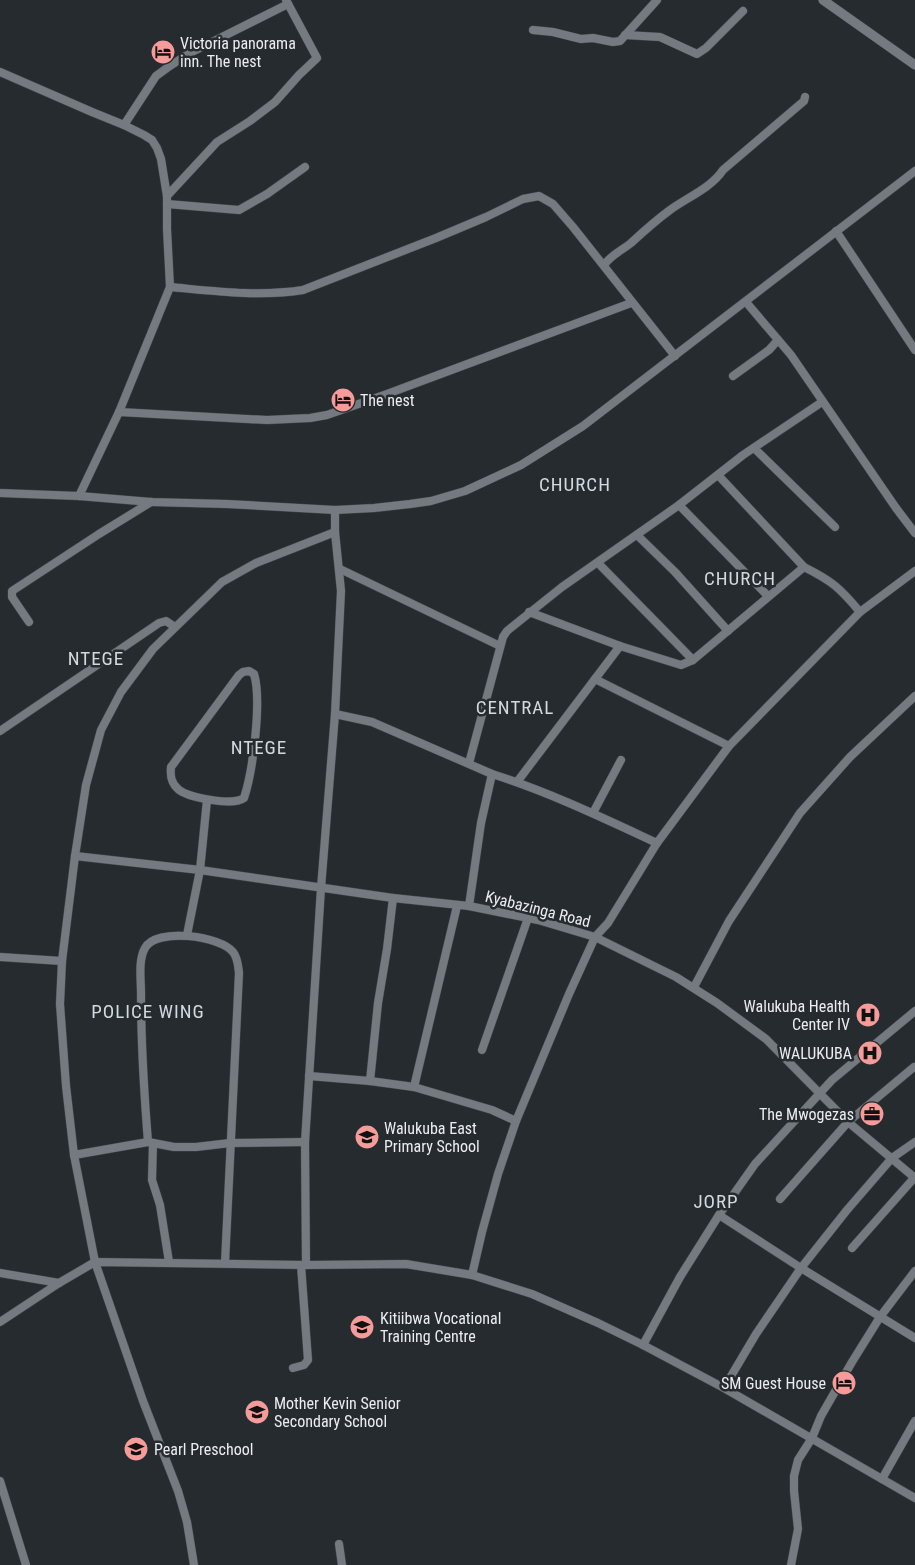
<svg xmlns="http://www.w3.org/2000/svg" width="915" height="1565" font-family="'Roboto Condensed',sans-serif">
<style>
.lines{fill:none;stroke-linecap:round;stroke-linejoin:round}
.minor-casing{stroke:#43474b;stroke-width:9}
.tertiary-casing{stroke:#43474b;stroke-width:10}
.minor{stroke:#747a7f;stroke-width:8}
.tertiary{stroke:#747a7f;stroke-width:9}
.labels{text-anchor:middle;dominant-baseline:central;stroke-width:5;stroke-linejoin:round;paint-order:stroke}
.poi-label{font-size:16px;fill:#eaedf1;stroke:#252b2f;text-anchor:start}
.street-label{font-size:16px;fill:#eaedf1;stroke:#252b2f}
.quarter-label{font-size:19px;letter-spacing:1px;fill:#d2d9df;stroke:#252b2f}
</style>
<rect width="100%" height="100%" fill="#252b2f"/>
<g class="lines">
<defs>
<g id="minor">
<polyline points="533,30 553,32 581,39 593,38 613,42 620,41 657,0"/>
<polyline points="625,35 660,37 697,54 706,48 743,11"/>
<polyline points="0,72 92,112 124,125 144,135 152,140 157,148 161,159 167,196 167,229 170,287 119,412 79,496"/>
<polyline points="124,125 156,76 167,68 188,54 288,4"/>
<polyline points="167,196 217,142 250,121 275,102 299,75 317,58 286,0"/>
<polyline points="167,204 239,210 267,194 305,167"/>
<polyline points="836,231 915,350"/>
<path d="M604,265C611,255 621,251 631,243C644,231 655,221 670,210C688,197 711,188 723,170L804,101L805,97"/>
<path d="M170,287C214,291 259,297 303,290L436,238L486,217L523,199L539,196L553,204L573,227L675,356"/>
<polyline points="746,302 791,355 896,508 915,533"/>
<polyline points="733,376 769,350 778,340"/>
<polyline points="119,412 267,420 310,418 327,415 387,394 631,303"/>
<polyline points="754,448 835,527"/>
<polyline points="718,475 804,567"/>
<polyline points="0,493 79,496 151,502 227,504 335,510 374,508 410,504 431,501 465,491 521,465 583,426 915,171"/>
<polyline points="679,505 768,596"/>
<polyline points="637,535 675,572 728,631"/>
<polyline points="598,563 693,660"/>
<polyline points="340,569 500,646"/>
<path d="M529,612L620,646L681,665L693,660L804,567C832,581 840,588 860,612"/>
<polyline points="29,622 12,597 12,591 99,534 151,502"/>
<path d="M249,671L254,674C262,700 253,771 244,798C233,806 188,798 178,789C171,783 170,776 171,767L239,675L243,672Z"/>
<polyline points="595,679 729,746"/>
<polyline points="335,714 372,722 492,774 481,823 469,906"/>
<polyline points="0,731 159,623 166,621 175,627"/>
<polyline points="469,763 503,637 507,631 562,587 679,505 743,455 822,402"/>
<path d="M492,774C549,792 603,818 657,843"/>
<polyline points="517,782 620,646"/>
<polyline points="593,813 621,760"/>
<polyline points="75,856 200,870 393,898 469,906 538,920 595,937 676,977 717,1003 766,1039 848,1122 915,1178"/>
<polyline points="187,935 200,870 207,800"/>
<polyline points="0,957 62,961"/>
<polyline points="694,987 729,921 800,813 850,757 915,696"/>
<polyline points="482,1050 528,918"/>
<polyline points="309,1076 370,1081 414,1087 492,1110 516,1121"/>
<polyline points="370,1081 378,1003 387,949 393,898"/>
<polyline points="414,1087 457,906"/>
<path d="M148,1142C144,1092 141,1043 141,993C141,980 138,960 145,948C156,927 221,936 233,952C238,958 238,966 239,973L225,1263"/>
<polyline points="153,1143 152,1180 160,1205 169,1262"/>
<polyline points="74,1155 148,1142 174,1147 196,1147 230,1143 305,1142"/>
<polyline points="780,1199 848,1122 914,1067"/>
<polyline points="719,1215 801,1268 915,1338"/>
<polyline points="852,1248 915,1177"/>
<polyline points="306,1265 305,1142 321,888 335,714 341,591 335,532 335,510"/>
<polyline points="0,1273 59,1283"/>
<polyline points="472,1275 482,1232 498,1174 516,1121 569,994 595,937 608,923 657,843 729,746 860,612 915,571"/>
<polyline points="0,1322 59,1283 95,1262 306,1265 406,1264 472,1275 532,1294 598,1323 643,1345 724,1388 915,1498"/>
<polyline points="643,1345 680,1277 719,1215 755,1164 832,1080 915,1011"/>
<polyline points="293,1368 304,1365 308,1360 301,1265"/>
<polyline points="724,1388 756,1334 801,1268 847,1210 892,1158 915,1142"/>
<polyline points="882,1479 915,1421"/>
<polyline points="0,1481 26,1565"/>
<polyline points="339,1544 342,1565"/>
<polyline points="194,1565 187,1522 178,1491 143,1401 95,1262 74,1155 66,1086 60,1004 62,961 75,856 86,785 101,730 121,692 153,649 222,582 256,563 335,532"/>
<polyline points="791,1565 798,1529 794,1491 794,1476 798,1460 812,1438 821,1416 852,1362 880,1317 915,1271"/>
</g>
<polyline id="tertiary" points="823,0 915,65"/>
</defs>
<!-- minor casing -->
<use href="#minor" class="minor-casing"/>
<!-- tertiary casing -->
<use href="#tertiary" class="tertiary-casing"/>
<!-- minor -->
<use href="#minor" class="minor"/>
<!-- tertiary -->
<use href="#tertiary" class="tertiary"/>
</g>
<!-- icons -->
<defs>
<symbol id="hotel-disc" viewBox="-11 -11 22 22"><circle r="9.5" fill="#f59b9a" stroke="#252b2f"/><path d="M-6-4.5h1.5V1H6V5H4.5V3h-9V5H-6ZM-4 0a1.8 1.8 0 1 1 3.6 0ZM.5 0V-2.5h3Q6-2.5 6 0Z" fill="#111"/></symbol>
<symbol id="hospital-disc" viewBox="-11 -11 22 22"><circle r="9.5" fill="#f59b9a" stroke="#252b2f"/><path d="M-5-5h3v3.5h4V-5h3V5h-3V1.5h-4V5h-3Z" fill="#111"/></symbol>
<symbol id="office-disc" viewBox="-11 -11 22 22"><circle r="9.5" fill="#f59b9a" stroke="#252b2f"/><path d="M-6-3h4V-5.5h4V-3h4V5H-6ZM-1-4.5V-3h2v-1.5ZM-6 0V1H6V0Z" fill="#111"/></symbol>
<symbol id="school-disc" viewBox="-11 -11 22 22"><circle r="9.5" fill="#f59b9a" stroke="#252b2f"/><path d="M0-5L7-2L0 1L-7-2ZM-4 1L0 2.5L4 1V4Q0 6-4 4Z" fill="#111"/></symbol>
</defs>
<g fill-rule="evenodd">
<use href="#hotel-disc" x="149" y="38" width="28" height="28"/>
<use href="#hotel-disc" x="329" y="386" width="28" height="28"/>
<use href="#hospital-disc" x="854" y="1001" width="28" height="28"/>
<use href="#hospital-disc" x="856" y="1039" width="28" height="28"/>
<use href="#office-disc" x="858" y="1100" width="28" height="28"/>
<use href="#school-disc" x="353" y="1123" width="28" height="28"/>
<use href="#school-disc" x="348" y="1313" width="28" height="28"/>
<use href="#hotel-disc" x="830" y="1369" width="28" height="28"/>
<use href="#school-disc" x="243" y="1398" width="28" height="28"/>
<use href="#school-disc" x="122" y="1435" width="28" height="28"/>
</g>
<g class="labels">
<!-- poi labels -->
<g class="poi-label">
<text x="180" y="43">Victoria panorama<tspan x="180" dy="18">inn. The nest</tspan></text>
<text x="360" y="400">The nest</text>
<text x="850" y="1006" text-anchor="end">Walukuba Health<tspan x="850" dy="18">Center IV</tspan></text>
<text x="852" y="1053" text-anchor="end">WALUKUBA</text>
<text x="854" y="1114" text-anchor="end">The Mwogezas</text>
<text x="384" y="1128">Walukuba East<tspan x="384" dy="18">Primary School</tspan></text>
<text x="380" y="1318">Kitiibwa Vocational<tspan x="380" dy="18">Training Centre</tspan></text>
<text x="826" y="1383" text-anchor="end">SM Guest House</text>
<text x="274" y="1403">Mother Kevin Senior<tspan x="274" dy="18">Secondary School</tspan></text>
<text x="154" y="1449">Pearl Preschool</text>
</g>
<!-- street labels -->
<g class="street-label">
<text transform="translate(538 909) rotate(14)">Kyabazinga Road</text>
</g>
<!-- quarter labels -->
<g class="quarter-label">
<text x="575" y="484">CHURCH</text>
<text x="740" y="578">CHURCH</text>
<text x="96" y="658">NTEGE</text>
<text x="515" y="707">CENTRAL</text>
<text x="259" y="747">NTEGE</text>
<text x="148" y="1011">POLICE WING</text>
<text x="716" y="1201">JORP</text>
</g>
</g>
</svg>
